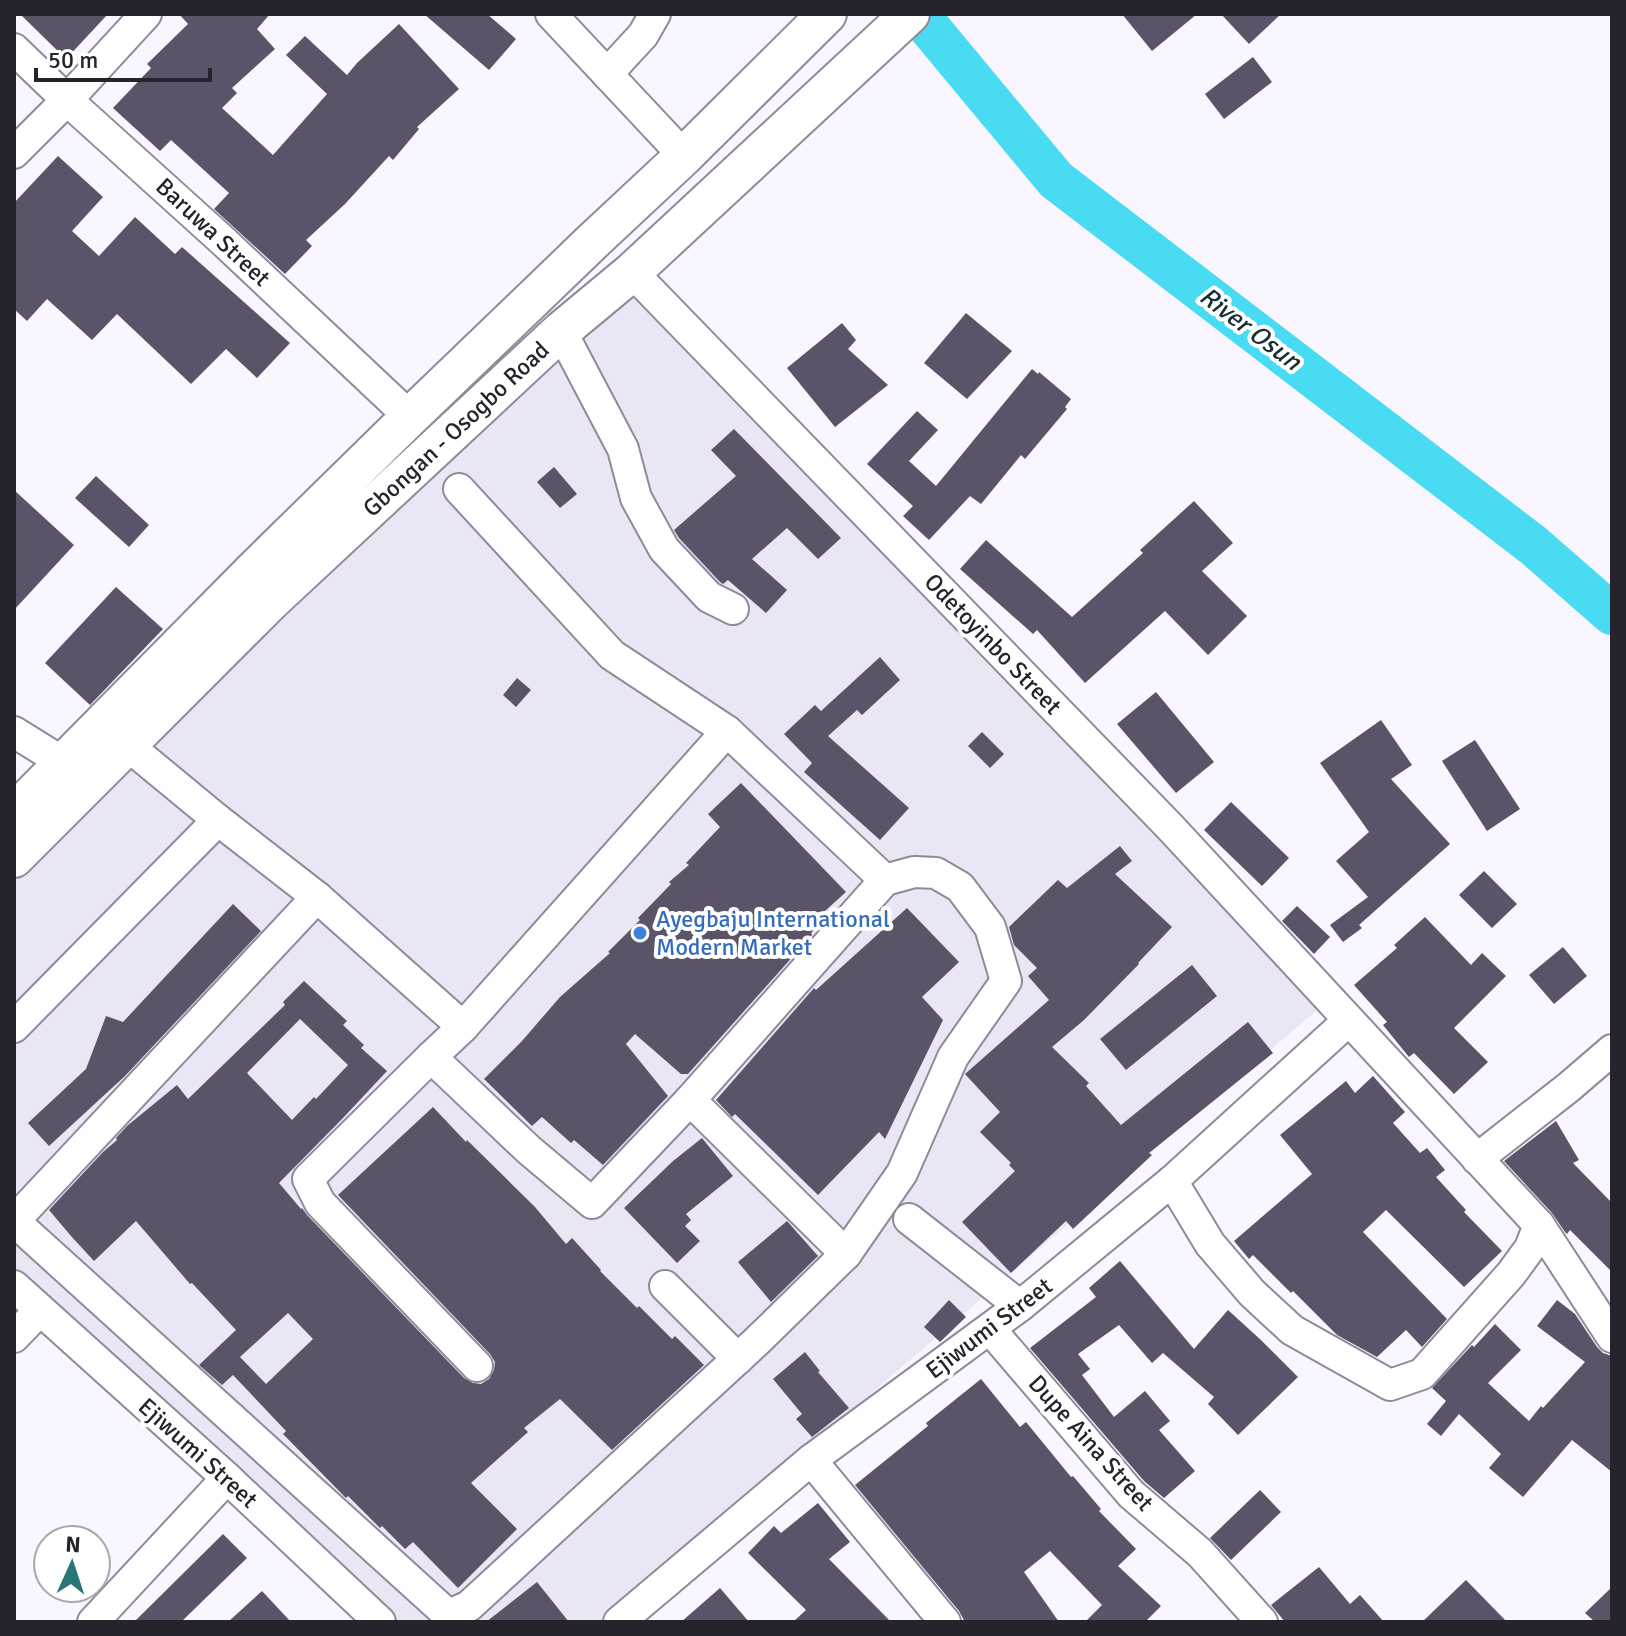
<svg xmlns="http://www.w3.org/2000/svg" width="1626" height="1636" font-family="Signika,sans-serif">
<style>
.built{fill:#ebe6f3}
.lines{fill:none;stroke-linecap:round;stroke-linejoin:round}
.river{stroke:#48dbf2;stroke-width:42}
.building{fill:#5b5367;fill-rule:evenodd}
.minor-casing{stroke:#91889d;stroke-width:34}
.major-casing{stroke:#91889d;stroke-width:42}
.minor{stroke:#fff;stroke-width:30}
.major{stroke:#fff;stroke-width:38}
.shop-dot{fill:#3f7fe0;stroke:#fff;stroke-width:3}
.labels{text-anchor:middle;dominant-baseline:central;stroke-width:8;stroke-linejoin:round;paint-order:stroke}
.street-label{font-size:24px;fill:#27232c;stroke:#fff}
.shop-label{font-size:24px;fill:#366cbe;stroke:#fff;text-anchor:start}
.water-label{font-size:26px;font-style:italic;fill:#182f34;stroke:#fff}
</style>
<rect width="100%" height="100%" fill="#f9f6ff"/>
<!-- built -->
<polygon class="built" points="629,279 1330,999 605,1622 393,1622 14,1275 14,868"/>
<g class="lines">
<!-- river -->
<polyline class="river" points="918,14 1056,180 1533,545 1612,614"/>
</g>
<!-- building -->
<g class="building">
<polygon points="20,14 108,14 66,59"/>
<polygon points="179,14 270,14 257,29 275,49 232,88 237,93 222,108 273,155 327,94 286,55 305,36 347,75 357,63 399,24 459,89 417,127 419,129 393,160 389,156 345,204 306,240 312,246 285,274 214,209 229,193 171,140 160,151 113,108 151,68 147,64 188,24"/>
<polygon points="424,14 487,14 516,39 489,70"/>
<polygon points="1122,14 1197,14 1152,51"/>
<polygon points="1221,14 1281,14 1249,44"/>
<polygon points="1253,57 1272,82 1224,119 1205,94"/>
<polygon points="58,156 103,197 72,231 99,256 135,217 175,254 182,247 290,343 257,378 226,349 191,384 117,314 92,340 47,299 27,321 14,309 14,203"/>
<polygon points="966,313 1012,351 967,399 924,363"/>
<polygon points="842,323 856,340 848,349 888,385 835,427 787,368"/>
<polygon points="1032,369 1038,374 1039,372 1071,399 1065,407 1067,409 1025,459 1021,455 981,504 970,496 929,540 903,516 913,506 867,464 917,411 938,430 909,461 936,486"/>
<polygon points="734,429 841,538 818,559 787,528 752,559 787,590 766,613 728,580 723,584 720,582 679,538 674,530 736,476 711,450"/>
<polygon points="554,467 577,494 560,508 537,482"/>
<polygon points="96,476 149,525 129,547 75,498"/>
<polygon points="14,490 74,545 14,610"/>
<polygon points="1194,501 1233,543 1202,571 1247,616 1208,655 1165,611 1085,683 1037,630 1033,634 960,569 986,540 1072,617 1143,553 1140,550"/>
<polygon points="116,587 163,629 90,705 45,663"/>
<polygon points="880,657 900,680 862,715 857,710 828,736 909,808 880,840 804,772 812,763 784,734 815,705 821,711"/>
<polygon points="517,678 531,690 516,707 503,695"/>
<polygon points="1156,692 1214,762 1176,793 1117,724"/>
<polygon points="1381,720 1412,765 1391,779 1450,844 1359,925 1362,928 1343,942 1330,925 1368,897 1336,861 1369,832 1320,763"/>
<polygon points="982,732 1004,754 990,768 968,746"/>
<polygon points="1475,740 1520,809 1487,831 1442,761"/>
<polygon points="741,783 846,892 825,911 829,915 811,933 812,935 688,1074 681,1074 635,1034 626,1044 668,1096 603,1165 574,1140 571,1143 542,1117 532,1126 484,1079 522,1041 560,997 610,953 608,952 640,920 638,918 671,884 669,882 689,865 686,863 720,827 708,814"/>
<polygon points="1231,802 1289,858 1262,886 1204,830"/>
<polygon points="1120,846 1132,861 1115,874 1172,927 1138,963 1139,964 1084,1020 1052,1047 1089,1083 1086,1086 1121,1125 1248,1022 1273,1053 1149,1153 1152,1155 1073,1229 1066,1221 1011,1273 962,1222 1015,1171 1009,1165 1011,1163 980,1132 1000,1112 965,1074 1049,1000 1028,976 1037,968 1014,945 1009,927 1058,880 1067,888"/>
<polygon points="1484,871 1517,904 1492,928 1459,895"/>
<polygon points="233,904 261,931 125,1076 49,1146 28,1123 86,1069 106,1016 123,1022"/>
<polygon points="1297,906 1330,937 1314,954 1282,921"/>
<polygon points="907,908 959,962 922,997 943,1020 885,1139 879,1132 818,1195 735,1114 732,1117 716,1100 814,988 816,990"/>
<polygon points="1425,917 1471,965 1482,953 1506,976 1454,1028 1488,1062 1454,1094 1414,1053 1409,1057 1383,1025 1387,1022 1354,985 1397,948 1394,945"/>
<polygon points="1563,947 1587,976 1554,1004 1529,975"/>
<polygon points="1192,965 1217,996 1126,1070 1100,1039"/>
<path d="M304,981L347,1021L343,1025L364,1045L361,1048L387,1071L343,1118L279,1183L301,1209L302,1208L307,1215L464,1378L473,1383L481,1384L489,1379L494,1370L495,1362L490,1354L338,1195L433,1107L466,1142L467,1140L535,1207L566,1244L572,1238L601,1270L600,1271L637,1308L639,1306L672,1339L675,1336L704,1365L612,1450L560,1399L524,1428L528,1432L471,1483L517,1529L458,1588L413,1542L405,1549L382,1526L380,1528L348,1496L346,1498L341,1493L283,1434L286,1431L233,1375L222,1385L199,1365L236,1330L192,1283L190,1284L136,1221L94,1261L71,1236L49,1210L103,1152L117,1140L116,1138L127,1126L177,1085L188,1099L285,1005L283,1002ZM300,1019L348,1065L316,1099L314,1097L292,1120L247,1073ZM288,1313L313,1339L266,1384L240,1357Z"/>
<polygon points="1373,1076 1405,1112 1393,1123 1420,1153 1427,1148 1445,1170 1436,1177 1466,1210 1464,1212 1502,1251 1464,1287 1386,1210 1363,1232 1447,1319 1422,1347 1406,1330 1377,1357 1337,1335 1293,1291 1291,1293 1253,1255 1249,1259 1234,1241 1312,1174 1280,1135 1346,1081 1355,1093"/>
<polygon points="1556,1121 1579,1160 1573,1163 1612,1203 1612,1272 1570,1230 1567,1234 1565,1232 1552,1213 1504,1161"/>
<polygon points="702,1138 733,1176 686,1214 691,1220 685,1226 700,1241 677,1263 624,1208 673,1161"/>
<polygon points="787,1221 818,1256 771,1302 738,1262"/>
<polygon points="1120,1261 1194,1349 1228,1310 1262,1341 1298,1377 1238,1435 1208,1404 1214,1397 1163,1353 1152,1363 1119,1325 1078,1354 1090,1369 1082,1375 1114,1417 1145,1391 1170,1421 1159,1430 1195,1471 1164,1498 1144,1481 1030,1348 1096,1297 1089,1288"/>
<polygon points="949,1300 966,1317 940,1342 924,1327"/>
<polygon points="1557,1300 1575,1314 1597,1347 1603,1353 1612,1356 1612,1472 1572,1440 1523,1497 1489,1468 1501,1454 1459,1414 1441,1436 1427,1424 1446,1401 1432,1388 1472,1345 1474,1347 1495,1324 1521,1350 1488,1383 1529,1421 1541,1406 1543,1408 1585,1362 1537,1326"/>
<polygon points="805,1352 820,1371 818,1372 849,1408 812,1437 796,1419 802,1414 773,1379"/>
<polygon points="981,1379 1020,1427 1026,1422 1071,1477 1073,1476 1101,1509 1099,1511 1136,1549 1118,1566 1161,1606 1145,1622 1085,1622 1102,1605 1050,1551 1024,1572 1059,1622 965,1622 959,1611 855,1485 928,1426 926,1423"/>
<polygon points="1260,1490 1281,1512 1231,1560 1210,1538"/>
<polygon points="818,1503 850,1542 829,1559 891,1622 793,1622 806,1610 748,1553 774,1526 781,1533"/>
<polygon points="223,1534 247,1558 181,1622 134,1622"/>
<polygon points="1319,1567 1350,1604 1360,1595 1384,1622 1285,1622 1271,1605"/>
<polygon points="1466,1580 1507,1622 1422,1622"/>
<polygon points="537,1582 569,1622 486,1622"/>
<polygon points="1612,1587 1612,1622 1595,1622 1585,1613"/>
<polygon points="720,1588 749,1622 681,1622"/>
<polygon points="262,1591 291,1622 228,1622"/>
</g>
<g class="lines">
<defs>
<g id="minor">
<polyline points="551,14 684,156"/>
<polyline points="14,49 67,100 222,240 410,417"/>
<polyline points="607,74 643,35 655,14"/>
<polyline points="14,153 67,100 146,14"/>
<polyline points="632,272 1171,828 1539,1225 1612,1337"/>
<polyline points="561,331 623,449 636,498 664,549 709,597 733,609"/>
<polyline points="459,489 612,655 727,731 463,1027"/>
<polyline points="727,731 885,880"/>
<polyline points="14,732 64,763"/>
<polyline points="14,1027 218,820"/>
<polyline points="431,1057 308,1179 320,1203 477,1366"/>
<polyline points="690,1100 846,1254"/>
<polyline points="1477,1159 1569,1087 1612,1050"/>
<polyline points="1172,1181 1210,1244 1252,1293 1292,1330 1390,1385 1422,1374 1511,1274 1530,1248 1539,1225"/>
<polyline points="909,1219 1020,1306"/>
<polyline points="14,1221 445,1612 454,1613 469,1606 757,1341 846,1254 902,1173 953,1057 1006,981 990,927 960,887 936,873 914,872 885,880 690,1100 592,1203 529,1150 431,1057 463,1027 317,897 218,820 126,744"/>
<polyline points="14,1221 317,897"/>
<polyline points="14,1286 227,1478 380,1622"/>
<polyline points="665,1286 738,1359"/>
<polyline points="990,1329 1131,1494 1200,1553 1262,1622"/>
<polyline points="14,1337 40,1310"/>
<polyline points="811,1460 945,1622"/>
<polyline points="93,1622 227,1478"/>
<polyline points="619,1622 811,1460 1020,1306 1172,1181 1348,1021"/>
</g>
<g id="major">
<polyline points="14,813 254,570 410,417 592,242 684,156 827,14"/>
<polyline points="14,858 270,602 561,331 632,272 910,14"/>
</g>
</defs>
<!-- minor casing -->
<use href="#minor" class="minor-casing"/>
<!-- major casing -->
<use href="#major" class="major-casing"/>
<!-- minor -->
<use href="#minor" class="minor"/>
<!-- major -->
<use href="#major" class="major"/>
</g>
<!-- markers -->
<circle class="shop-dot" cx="640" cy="933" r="8"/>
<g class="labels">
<!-- street labels -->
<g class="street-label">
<text transform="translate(213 232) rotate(43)">Baruwa Street</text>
<text transform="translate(456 429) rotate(-43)">Gbongan - Osogbo Road</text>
<text transform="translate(993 644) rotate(46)">Odetoyinbo Street</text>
<text transform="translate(989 1328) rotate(-37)">Ejiwumi Street</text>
<text transform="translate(1091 1443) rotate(48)">Dupe Aina Street</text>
<text transform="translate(198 1453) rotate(42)">Ejiwumi Street</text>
</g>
<!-- shop labels -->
<g class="shop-label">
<text x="656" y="919">Ayegbaju International<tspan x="656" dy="28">Modern Market</tspan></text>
</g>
<!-- water labels -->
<g class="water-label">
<text transform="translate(1250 329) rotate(37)">River Osun</text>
</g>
</g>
<!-- border -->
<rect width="1626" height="1636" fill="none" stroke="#27232c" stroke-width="32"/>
<!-- north arrow -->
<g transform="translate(72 1564) rotate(3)"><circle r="38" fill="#ffffff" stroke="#a9a7ab" stroke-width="2"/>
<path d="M0-6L14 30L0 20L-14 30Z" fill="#2a7576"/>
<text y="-12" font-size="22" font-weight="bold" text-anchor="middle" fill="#27232c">N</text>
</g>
<!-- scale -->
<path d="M36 68v12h174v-12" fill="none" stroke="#27232c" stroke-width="4"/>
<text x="48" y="68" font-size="24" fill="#27232c" stroke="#ffffff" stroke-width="6" paint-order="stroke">50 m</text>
</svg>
